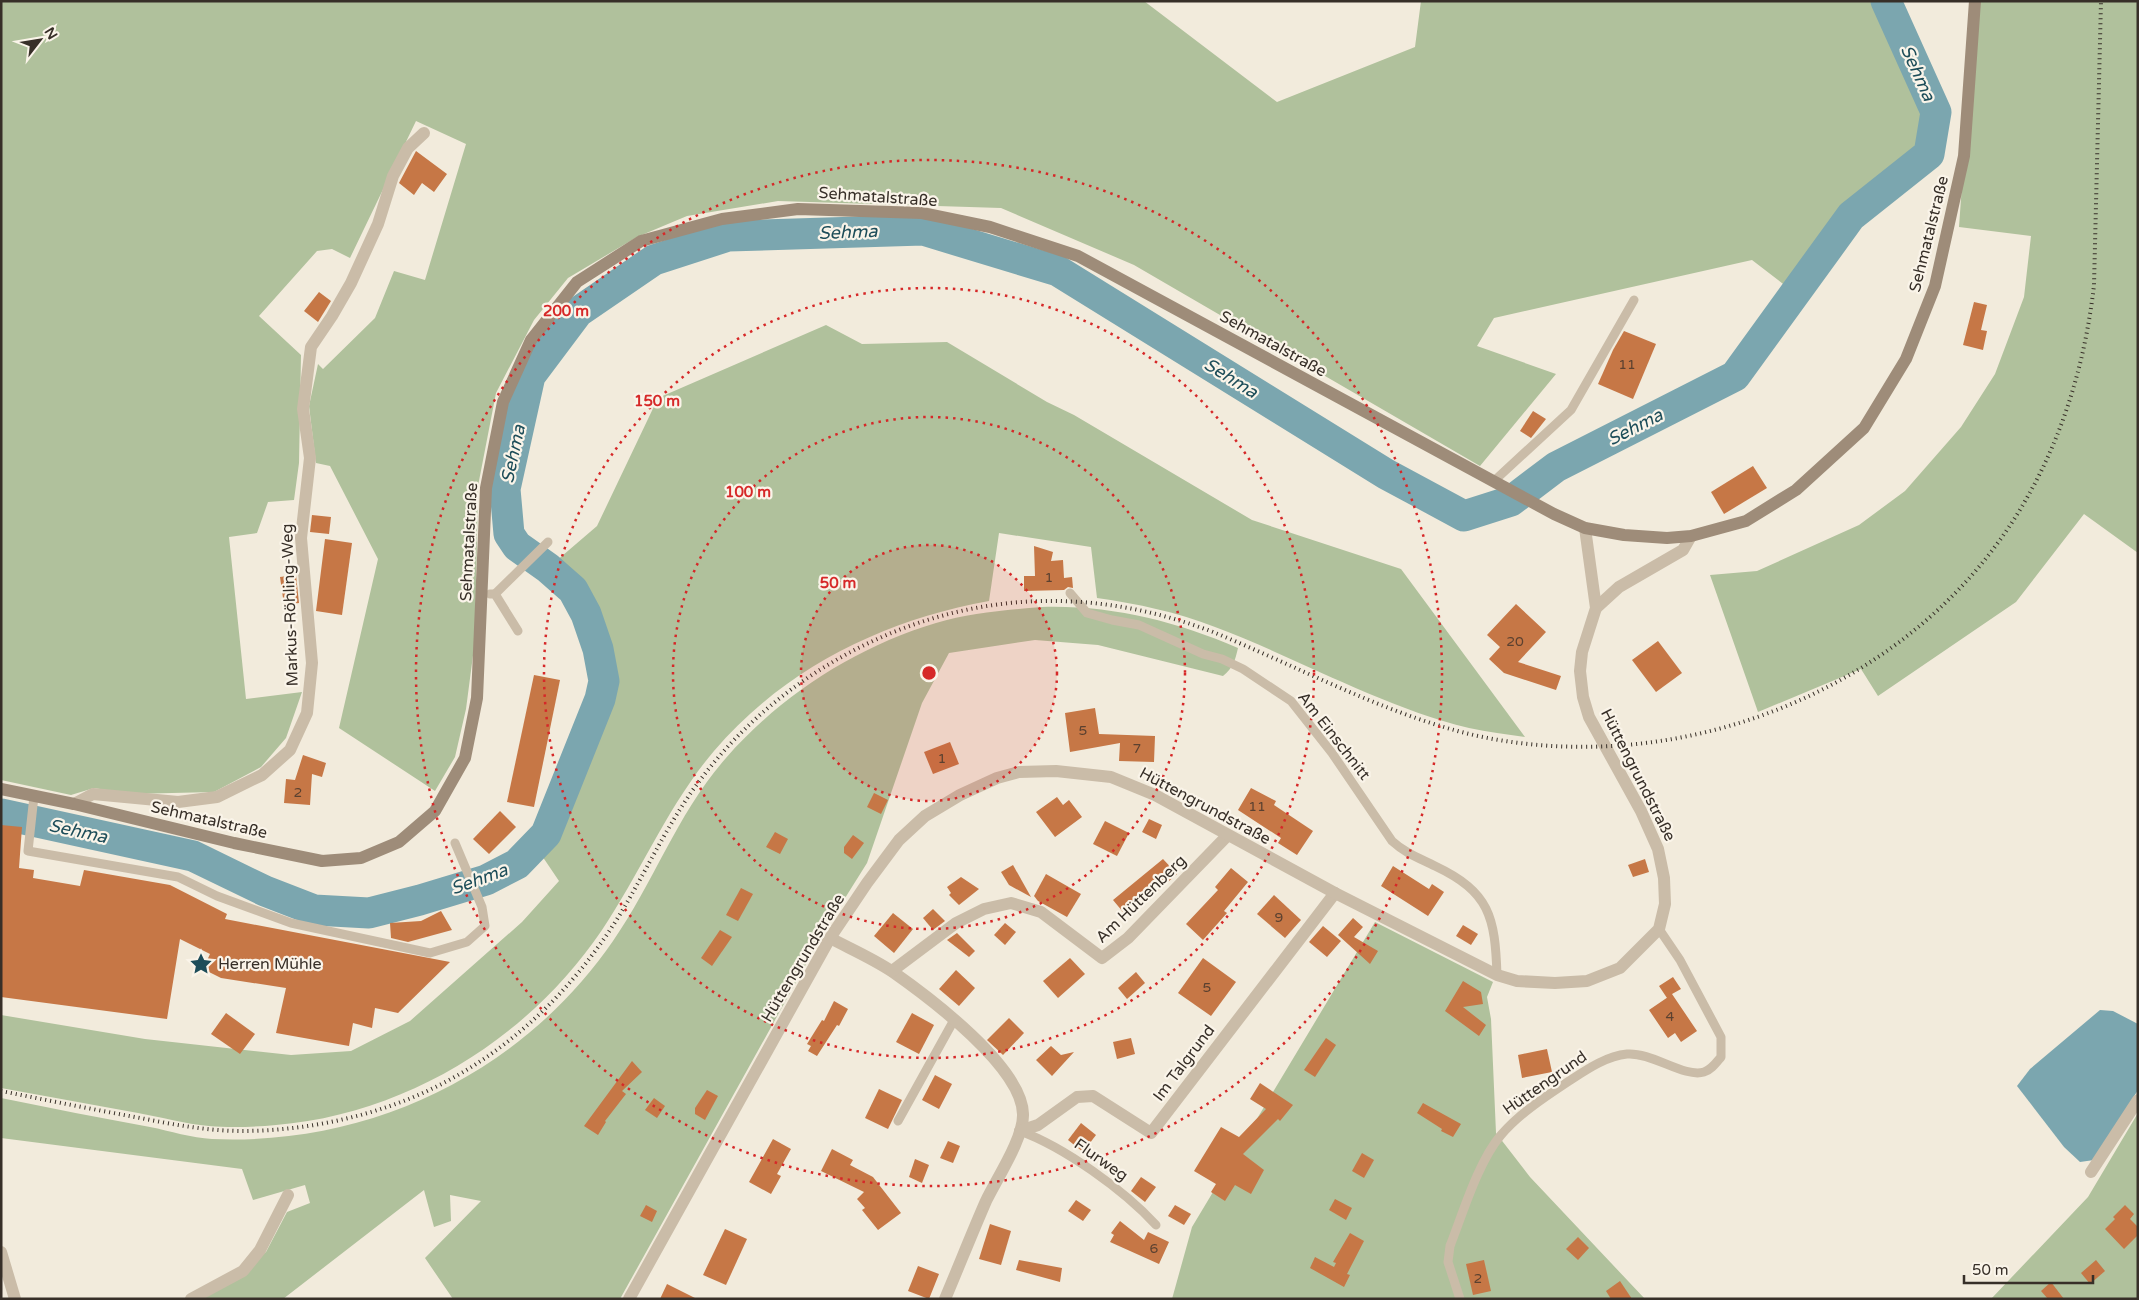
<svg xmlns="http://www.w3.org/2000/svg" width="2139" height="1300" font-family="'Varela Round',sans-serif">
<style>
.green{fill:#b0c19c}
.water{fill:#7ba6af}
.lines{fill:none;stroke-linecap:round;stroke-linejoin:round}
.river{stroke:#7ba6af;stroke-width:31}
.building{fill:#c67746}
.lane{stroke:#cabca8;stroke-width:9}
.street{stroke:#cabca8;stroke-width:12}
.secondary{stroke:#9e8c79;stroke-width:12}
.rail{stroke:#372f28;stroke-width:4;stroke-dasharray:1 4;stroke-linecap:butt}
.ring{fill:none;stroke:#d62828;stroke-width:2.5;stroke-dasharray:2.5 5}
.labels{text-anchor:middle;dominant-baseline:central;stroke-width:4.5;stroke-linejoin:round;paint-order:stroke}
.number-label{font-size:14px;fill:#5b4130}
.street-label{font-size:16px;fill:#372f28;stroke:#faf4e9}
.poi-label{font-size:16px;fill:#372f28;stroke:#faf4e9;text-anchor:start}
.water-label{font-size:18px;font-style:italic;fill:#1d4d59;stroke:#faf4e9}
.centre{fill:#d62828;stroke:#faf4e9;stroke-width:2.5}
.ring-label{font-size:15px;text-anchor:middle;font-weight:bold;fill:#d62828;stroke:#faf4e9;stroke-width:4.5;stroke-linejoin:round;paint-order:stroke}
</style>
<rect width="100%" height="100%" fill="#f2ebdc"/>
<!-- green -->
<g class="green">
<polygon points="1,1 1144,1 1277,102 1415,47 1421,1 1875,1 1922,112 1917,152 1841,208 1787,287 1752,260 1494,318 1477,346 1556,374 1480,466 1134,265 1001,208 778,201 687,216 637,237 568,278 534,320 496,393 478,486 475,640 466,709 455,757 435,791 339,728 378,559 330,466 316,463 309,406 318,364 323,369 375,318 394,271 425,280 466,144 416,121 350,258 332,249 317,251 259,316 301,355 299,463 294,500 268,502 257,533 229,537 246,699 302,692 286,738 261,767 214,792 130,794 94,788 71,795 1,780"/>
<polygon points="1975,1 2138,1 2138,553 2084,514 2016,602 1878,696 1861,669 1758,712 1710,575 1757,571 1859,525 1905,491 1961,427 1995,374 2024,297 2031,236 1959,227"/>
<path d="M826,325L862,344L947,342L1047,402L1074,415L1252,520L1401,569L1525,737C1506,734 1488,732 1469,728C1380,706 1300,659 1215,627C1177,612 1138,604 1097,598L1091,547L999,533L989,601C883,620 784,669 714,751C668,805 641,872 602,930C529,1038 407,1114 276,1125C254,1127 230,1128 209,1126C185,1124 161,1117 138,1113C92,1105 47,1096 1,1088V1015L145,1039L291,1055L351,1051L410,1021L522,922L559,881L534,844L600,699L604,681L598,649L586,614L573,590L548,568L597,526L658,398Z"/>
<path d="M1042,607C1111,605 1175,621 1238,648C1235,661 1233,668 1223,676L1098,645L1035,640L949,653L922,703L867,863L825,930L620,1299H453L425,1258L481,1201L450,1195L451,1221L434,1227L424,1190L283,1299H199L266,1252L287,1212L310,1203L305,1185L253,1200L242,1169L1,1138V1098C51,1108 100,1118 150,1127C170,1131 192,1138 212,1139C371,1146 523,1072 613,941C654,882 678,812 726,758C781,695 856,647 936,623C970,613 1006,610 1042,607Z"/>
<polygon points="1375,922 1493,982 1487,997 1491,1019 1496,1133 1530,1177 1645,1299 1172,1299 1192,1227"/>
<polygon points="2138,1113 2138,1299 1991,1299 2088,1197"/>
</g>
<!-- water -->
<polygon class="water" points="2100,1010 2113,1011 2138,1024 2138,1090 2094,1160 2080,1162 2064,1147 2017,1086 2030,1069"/>
<g class="lines">
<!-- river -->
<polyline class="river" points="1,814 193,856 265,891 314,910 369,913 420,900 486,880 517,864 546,834 600,699 604,681 598,649 586,614 573,590 548,568 517,546 509,534 505,489 530,376 578,312 654,260 728,236 923,230 1058,271 1386,474 1464,516 1511,501 1556,467 1735,376 1851,216 1929,154 1936,112 1886,1"/>
</g>
<!-- building -->
<g class="building">
<polygon points="416,151 447,174 434,192 422,183 414,195 399,183"/>
<polygon points="319,292 331,301 318,322 304,311"/>
<polygon points="1974,302 1987,305 1981,330 1987,331 1983,350 1963,345"/>
<polygon points="1624,331 1656,344 1633,399 1598,384 1613,350"/>
<polygon points="1533,411 1546,419 1531,438 1520,431"/>
<polygon points="1753,466 1767,488 1724,514 1711,492"/>
<polygon points="312,515 331,517 329,534 310,532"/>
<polygon points="325,539 352,543 342,615 316,611"/>
<polygon points="1034,546 1053,552 1051,561 1063,560 1064,578 1072,577 1073,588 1068,587 1064,590 1024,591 1024,576 1035,576"/>
<polygon points="296,575 299,603 284,605 280,577"/>
<polygon points="1516,604 1546,632 1518,662 1561,676 1556,690 1504,673 1489,659 1500,647 1487,635"/>
<polygon points="1658,641 1682,673 1656,692 1632,660"/>
<polygon points="534,675 560,680 534,807 507,802"/>
<polygon points="1095,708 1099,734 1155,736 1154,762 1119,761 1120,743 1070,752 1065,713"/>
<polygon points="950,742 959,764 933,774 924,752"/>
<polygon points="303,755 326,763 322,777 312,774 310,805 284,803 286,779 295,780"/>
<polygon points="1251,788 1276,801 1274,805 1313,831 1297,855 1278,843 1281,838 1238,810"/>
<polygon points="874,793 888,800 881,814 867,807"/>
<polygon points="1057,797 1063,805 1069,800 1082,817 1055,837 1036,812"/>
<polygon points="500,811 516,827 489,854 473,839"/>
<polygon points="1149,819 1162,825 1156,839 1142,832"/>
<polygon points="1105,821 1129,833 1117,856 1093,844"/>
<polygon points="1,825 22,827 19,868 34,870 33,878 80,886 84,870 170,885 227,914 225,919 450,962 398,1013 375,1008 372,1028 353,1023 349,1046 276,1033 286,988 221,978 203,969 210,954 180,939 167,1019 1,997"/>
<polygon points="775,832 788,839 780,854 766,847"/>
<polygon points="853,835 864,843 852,859 844,853 844,847"/>
<polygon points="1163,859 1177,874 1151,897 1147,892 1123,912 1113,900"/>
<polygon points="1645,859 1649,872 1633,877 1628,865"/>
<polygon points="1013,865 1031,897 1009,885 1001,872"/>
<polygon points="1393,866 1429,889 1432,884 1444,892 1428,916 1381,886"/>
<polygon points="1231,868 1248,882 1224,911 1227,913 1203,940 1186,924 1218,890 1215,887"/>
<polygon points="1046,874 1081,894 1067,917 1038,901 1034,896"/>
<polygon points="961,877 979,889 959,905 949,895 951,893 947,887"/>
<polygon points="741,888 753,894 738,921 726,915"/>
<polygon points="1274,895 1301,920 1285,938 1257,914"/>
<polygon points="933,909 945,921 933,930 923,918"/>
<polygon points="441,911 452,930 408,942 391,938 390,923 421,921"/>
<polygon points="893,913 913,929 894,953 874,936"/>
<polygon points="1353,918 1363,927 1354,937 1378,951 1370,964 1338,935"/>
<polygon points="1005,923 1016,932 1005,945 994,935"/>
<polygon points="1463,925 1478,934 1471,945 1456,936"/>
<polygon points="1323,926 1341,941 1327,957 1309,942"/>
<polygon points="720,930 732,937 712,966 701,958"/>
<polygon points="957,933 975,951 969,957 947,940"/>
<polygon points="1070,958 1085,974 1058,998 1043,981"/>
<polygon points="1203,958 1236,982 1211,1016 1178,993"/>
<polygon points="956,970 975,988 959,1006 939,989"/>
<polygon points="1136,972 1145,983 1127,999 1118,988"/>
<polygon points="1673,977 1681,989 1672,994 1697,1031 1681,1042 1675,1033 1668,1038 1649,1010 1671,995 1667,998 1659,986"/>
<polygon points="1463,981 1481,992 1483,1004 1463,1007 1486,1025 1479,1036 1445,1011"/>
<polygon points="834,1001 848,1009 839,1026 837,1025 817,1056 808,1051 811,1046 807,1044 822,1020 824,1021"/>
<polygon points="226,1013 255,1034 240,1054 211,1034"/>
<polygon points="912,1013 934,1025 919,1054 896,1042"/>
<polygon points="1009,1018 1024,1033 1003,1055 987,1040"/>
<polygon points="1131,1038 1135,1054 1117,1059 1113,1042"/>
<polygon points="1326,1038 1336,1045 1315,1077 1304,1070"/>
<polygon points="1051,1046 1061,1055 1074,1052 1052,1076 1036,1060"/>
<polygon points="1547,1049 1552,1072 1522,1078 1518,1055"/>
<polygon points="632,1061 642,1072 622,1091 626,1094 605,1121 606,1122 598,1135 584,1126"/>
<polygon points="935,1075 952,1084 939,1109 922,1100"/>
<polygon points="1260,1083 1293,1105 1280,1121 1278,1119 1243,1154 1264,1170 1251,1194 1235,1185 1225,1201 1211,1192 1216,1184 1194,1171 1221,1127 1239,1137 1266,1109 1250,1099"/>
<polygon points="879,1089 902,1100 888,1129 865,1118"/>
<polygon points="707,1090 718,1096 705,1120 695,1114 695,1108"/>
<polygon points="654,1098 665,1106 657,1118 645,1110"/>
<polygon points="1423,1103 1461,1124 1453,1137 1441,1131 1442,1129 1417,1113"/>
<polygon points="1081,1123 1096,1135 1083,1152 1068,1140"/>
<polygon points="773,1139 791,1149 777,1174 781,1176 771,1194 749,1182"/>
<polygon points="948,1141 960,1146 953,1163 940,1158"/>
<polygon points="832,1149 853,1160 850,1165 873,1177 901,1213 878,1230 862,1210 865,1208 857,1199 864,1192 821,1171"/>
<polygon points="1362,1153 1374,1160 1364,1178 1352,1171"/>
<polygon points="915,1159 929,1165 922,1183 909,1177"/>
<polygon points="1141,1177 1156,1187 1145,1202 1131,1191"/>
<polygon points="1335,1199 1352,1208 1346,1220 1329,1210"/>
<polygon points="1076,1200 1091,1210 1083,1221 1068,1211"/>
<polygon points="646,1205 657,1211 652,1222 640,1216"/>
<polygon points="1175,1205 1191,1214 1184,1225 1168,1216"/>
<polygon points="2125,1205 2134,1214 2130,1219 2138,1227 2138,1235 2124,1249 2105,1229 2115,1219 2113,1217"/>
<polygon points="1120,1221 1144,1240 1148,1232 1169,1242 1159,1264 1110,1242 1114,1235 1111,1233"/>
<polygon points="990,1224 1011,1231 1001,1265 979,1259"/>
<polygon points="725,1229 747,1239 726,1285 703,1275"/>
<polygon points="1350,1233 1364,1241 1347,1274 1350,1275 1344,1287 1310,1268 1315,1257 1334,1267 1336,1263 1333,1262"/>
<polygon points="1578,1237 1589,1248 1578,1260 1566,1249"/>
<polygon points="1019,1260 1062,1268 1060,1282 1016,1270"/>
<polygon points="1484,1260 1491,1291 1473,1295 1466,1264"/>
<polygon points="2096,1260 2105,1271 2090,1284 2081,1273"/>
<polygon points="918,1266 939,1274 929,1299 908,1291"/>
<polygon points="1620,1281 1632,1299 1611,1299 1606,1291"/>
<polygon points="2051,1282 2064,1299 2048,1299 2041,1291"/>
<polygon points="667,1284 697,1299 660,1299"/>
</g>
<g class="lines">
<!-- lane -->
<g class="lane">
<polyline points="1494,481 1571,410 1634,300"/>
<path d="M1070,593L1087,613L1112,620L1139,625L1203,654L1222,659L1243,669L1291,701L1332,753L1392,841C1405,853 1419,858 1435,866C1490,892 1495,917 1497,975"/>
<polyline points="490,594 495,594 518,631"/>
<polyline points="495,594 548,542"/>
<polyline points="34,796 28,851 178,877 217,896 291,923 430,953 467,942 485,926 482,907 455,843"/>
<polyline points="898,1121 954,1020"/>
<path d="M1020,1131C1064,1147 1124,1190 1156,1225"/>
<path d="M1460,1299L1448,1262L1450,1246C1463,1213 1478,1162 1501,1135C1520,1113 1545,1097 1569,1081C1586,1070 1606,1056 1627,1054C1652,1052 1684,1078 1704,1072C1711,1070 1716,1063 1721,1057V1037L1680,960L1659,929"/>
</g>
<!-- street -->
<g class="street">
<polyline points="1596,608 1619,587 1683,550 1691,536"/>
<polyline points="74,804 93,794 178,802 217,797 262,775 290,750 307,713 312,663 301,538 310,458 303,409 311,347 332,316 351,283 378,224 393,176 408,148 424,133"/>
<path d="M830,938C851,949 874,959 893,972C930,998 1022,1067 1023,1114C1024,1138 997,1178 986,1201C972,1233 959,1266 945,1299"/>
<polyline points="892,971 956,923 984,909 1011,903 1041,912 1102,958 1128,938 1227,836"/>
<polyline points="1020,1131 1038,1125 1077,1097 1093,1096 1151,1133 1335,893"/>
<polyline points="2091,1172 2138,1100"/>
<polyline points="1,1252 15,1299"/>
<polyline points="191,1299 243,1271 260,1250 288,1195"/>
<polyline points="629,1299 830,938 867,883 899,840 925,816 960,795 997,778 1019,772 1056,771 1111,777 1155,795 1335,893 1497,975 1517,981 1555,983 1587,981 1620,968 1659,929 1665,904 1664,878 1658,849 1641,811 1589,717 1583,697 1580,671 1582,652 1596,608 1585,528"/>
</g>
<!-- secondary -->
<polyline class="secondary" points="1,789 74,804 234,843 322,861 361,858 399,842 435,811 465,758 477,698 486,488 503,402 531,340 577,282 641,241 722,219 798,209 922,213 990,227 1078,256 1554,514 1585,528 1624,535 1667,538 1691,536 1746,521 1796,490 1864,428 1906,359 1935,286 1964,156 1975,1"/>
<!-- rail -->
<path class="rail" d="M1,1091C46,1100 91,1109 135,1117C171,1124 206,1131 242,1131C292,1131 343,1122 390,1106C489,1072 569,999 622,911C649,866 671,817 704,775C786,668 922,598 1059,601C1112,602 1163,613 1213,632C1302,668 1399,722 1493,739C1694,775 1915,685 2021,508C2062,440 2085,364 2094,285L2101,1"/>
</g>
<!-- distance rings -->
<circle cx="929" cy="673" r="128" fill="#d62828" fill-opacity=".12"/>
<g class="ring">
<circle cx="929" cy="673" r="128"/>
<circle cx="929" cy="673" r="256"/>
<circle cx="929" cy="673" r="385"/>
<circle cx="929" cy="673" r="513"/>
</g>
<!-- icons -->
<defs>
<symbol id="sight-bare" viewBox="-9 -9 18 18"><path d="M0-6L1.8-2.2L6-1.7L2.9 1.2L3.7 5.4L0 3.3L-3.7 5.4L-2.9 1.2L-6-1.7L-1.8-2.2Z" fill="#1d4d59" stroke="#faf4e9" stroke-width="2.5" paint-order="stroke"/></symbol>
</defs>
<g fill-rule="evenodd">
<use href="#sight-bare" x="185" y="948" width="32" height="32"/>
</g>
<g class="labels">
<!-- number labels -->
<g class="number-label">
<text x="1627" y="364">11</text>
<text x="1049" y="577">1</text>
<text x="1515" y="641">20</text>
<text x="1083" y="730">5</text>
<text x="1137" y="748">7</text>
<text x="942" y="758">1</text>
<text x="298" y="792">2</text>
<text x="1257" y="806">11</text>
<text x="1279" y="917">9</text>
<text x="1207" y="987">5</text>
<text x="1670" y="1016">4</text>
<text x="1154" y="1248">6</text>
<text x="1478" y="1278">2</text>
</g>
<!-- street labels -->
<g class="street-label">
<text transform="translate(878 197) rotate(4)">Sehmatalstraße</text>
<text transform="translate(1929 234) rotate(-76)">Sehmatalstraße</text>
<text transform="translate(1273 344) rotate(29)">Sehmatalstraße</text>
<text transform="translate(469 542) rotate(-87)">Sehmatalstraße</text>
<text transform="translate(290 605) rotate(-92)">Markus-Röhling-Weg</text>
<text transform="translate(1334 736) rotate(52)">Am Einschnitt</text>
<text transform="translate(1638 775) rotate(63)">Hüttengrundstraße</text>
<text transform="translate(1205 806) rotate(28)">Hüttengrundstraße</text>
<text transform="translate(209 820) rotate(13)">Sehmatalstraße</text>
<text transform="translate(1141 899) rotate(-44)">Am Hüttenberg</text>
<text transform="translate(803 958) rotate(-59)">Hüttengrundstraße</text>
<text transform="translate(1184 1063) rotate(-53)">Im Talgrund</text>
<text transform="translate(1545 1083) rotate(-35)">Hüttengrund</text>
<text transform="translate(1101 1160) rotate(35)">Flurweg</text>
</g>
<!-- poi labels -->
<g class="poi-label">
<text x="218" y="964">Herren Mühle</text>
</g>
<!-- water labels -->
<g class="water-label">
<text transform="translate(1918 73) rotate(66)">Sehma</text>
<text transform="translate(848 232) rotate(-2)">Sehma</text>
<text transform="translate(1231 378) rotate(32)">Sehma</text>
<text transform="translate(1635 427) rotate(-27)">Sehma</text>
<text transform="translate(513 454) rotate(-78)">Sehma</text>
<text transform="translate(78 831) rotate(12)">Sehma</text>
<text transform="translate(479 879) rotate(-20)">Sehma</text>
</g>
</g>
<circle cx="929" cy="673" r="8" class="centre"/>
<g class="ring-label">
<text x="566" y="316">200 m</text>
<text x="657" y="406">150 m</text>
<text x="748" y="497">100 m</text>
<text x="838" y="588">50 m</text>
</g>
<!-- border -->
<rect width="2139" height="1300" fill="none" stroke="#372f28" stroke-width="5"/>
<!-- north arrow -->
<g transform="translate(40 40) rotate(59)" stroke="#faf4e9" stroke-width="4" paint-order="stroke">
<path d="M0-4L9 19L0 12L-9 19Z" fill="#372f28"/>
<text y="-8" font-size="14" font-weight="bold" text-anchor="middle" fill="#372f28">N</text>
</g>
<!-- scale -->
<path d="M1964 1275v8h129v-8" fill="none" stroke="#372f28" stroke-width="2.5"/>
<text x="1972" y="1275" font-size="15" fill="#372f28" stroke="#faf4e9" stroke-width="4" paint-order="stroke">50 m</text>
</svg>
